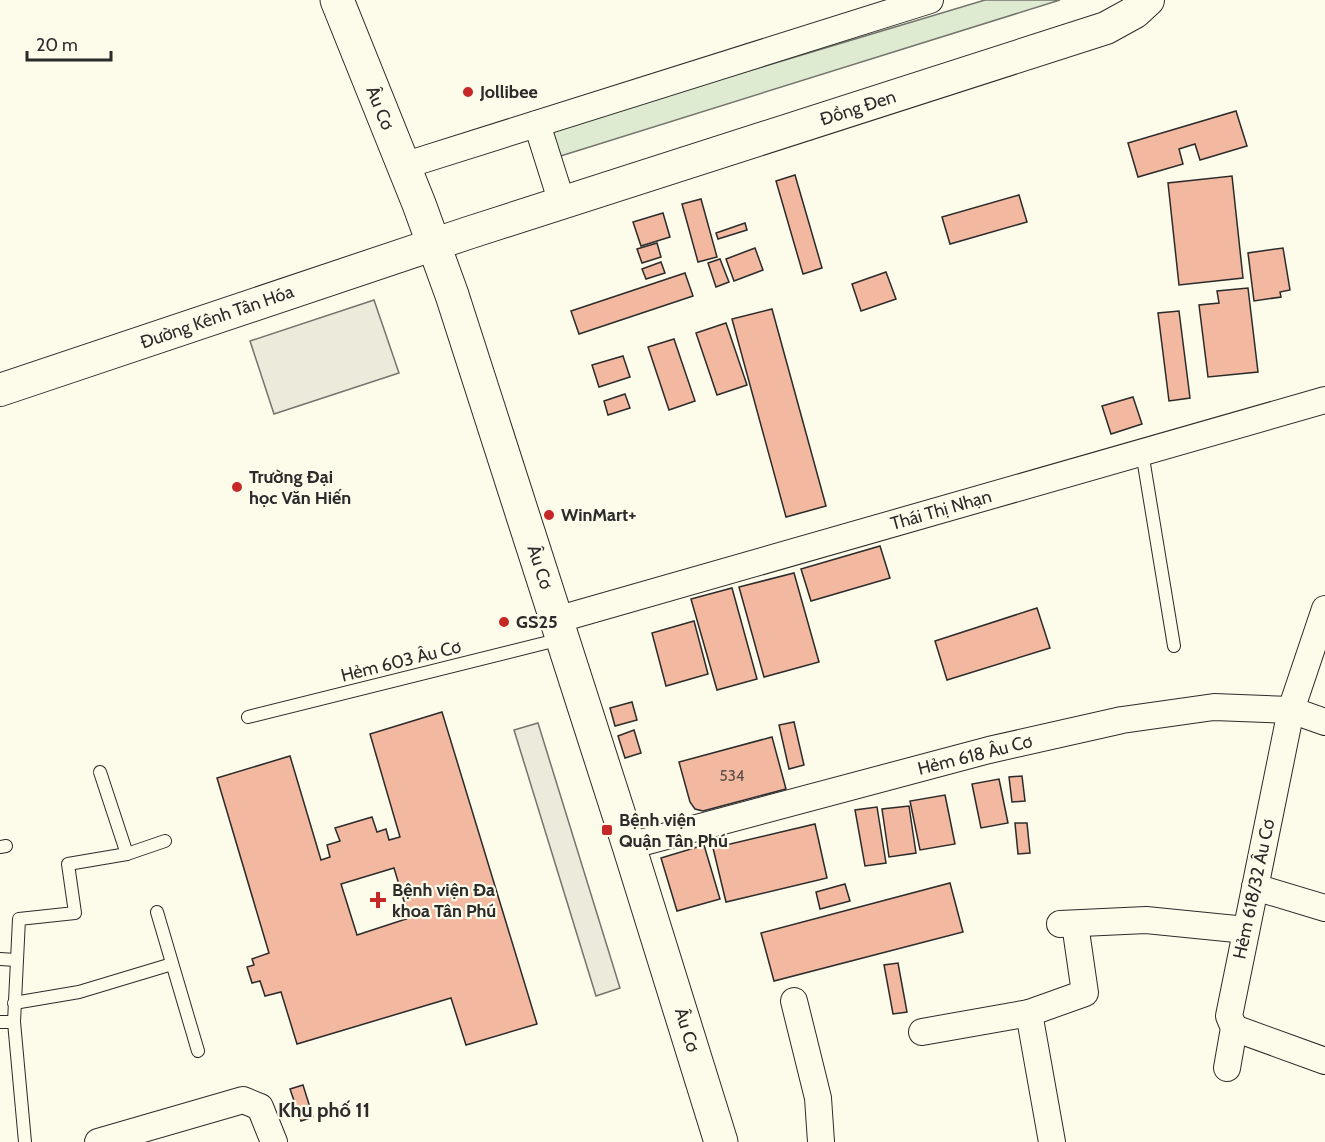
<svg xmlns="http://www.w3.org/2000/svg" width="1325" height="1142" font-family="Cabin,sans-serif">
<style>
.green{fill:#deebd1;stroke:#74746e;stroke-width:1.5}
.parking{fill:#eceadb;stroke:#74746e;stroke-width:1.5}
.building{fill:#f2b8a0;stroke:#2b2b2b;stroke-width:1.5;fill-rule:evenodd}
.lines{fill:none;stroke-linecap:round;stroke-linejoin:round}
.service-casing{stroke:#2b2b2b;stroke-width:14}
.minor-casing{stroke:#2b2b2b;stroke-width:28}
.tertiary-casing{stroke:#2b2b2b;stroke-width:34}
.secondary-casing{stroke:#2b2b2b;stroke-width:35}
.service{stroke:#fdfbea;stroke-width:12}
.minor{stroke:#fdfbea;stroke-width:26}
.tertiary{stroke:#fdfbea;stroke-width:32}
.secondary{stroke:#fdfbea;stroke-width:33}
.poi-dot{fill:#c62828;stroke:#fdfbea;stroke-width:2}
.labels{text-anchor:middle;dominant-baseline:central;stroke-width:4.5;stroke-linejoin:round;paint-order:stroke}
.number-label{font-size:15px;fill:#5d4e48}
.poi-label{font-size:18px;font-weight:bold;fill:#2b2b2b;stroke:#fdfbea;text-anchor:start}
.street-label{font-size:18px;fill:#2b2b2b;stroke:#fdfbea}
.neighbourhood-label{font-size:20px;font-weight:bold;fill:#2b2b2b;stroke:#fdfbea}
</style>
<rect width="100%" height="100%" fill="#fdfbea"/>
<!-- green -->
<polygon class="green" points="985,0 1060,0 551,159 545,132"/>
<!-- parking -->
<g class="parking">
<polygon points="374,300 399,373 274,414 250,341"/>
<polygon points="538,723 620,988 596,996 514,730"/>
</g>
<!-- building -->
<g class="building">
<polygon points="1236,111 1247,146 1200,160 1195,144 1179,149 1183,164 1138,177 1128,143"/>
<polygon points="795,175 822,268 803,274 776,181"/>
<polygon points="1232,176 1243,278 1179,285 1168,183"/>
<polygon points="1019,195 1027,222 950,244 942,217"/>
<polygon points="701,199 717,257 698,262 682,204"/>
<polygon points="663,213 670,237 641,246 633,222"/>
<polygon points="745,223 747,230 718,239 716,233"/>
<polygon points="657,243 661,257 642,263 637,249"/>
<polygon points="755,248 763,270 734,281 726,259"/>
<polygon points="1283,248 1290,290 1280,292 1281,297 1254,301 1248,253"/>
<polygon points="720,259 729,282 716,287 708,263"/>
<polygon points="661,262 665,273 646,279 642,269"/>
<polygon points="886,272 896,299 861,311 852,284"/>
<polygon points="685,273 693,296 579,334 571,311"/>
<polygon points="1248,288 1258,372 1208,377 1199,305 1219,303 1217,291"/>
<polygon points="772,309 826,506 786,517 732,319"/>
<polygon points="1179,311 1190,398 1169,401 1158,313"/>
<polygon points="726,323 747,385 717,395 696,333"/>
<polygon points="674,339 695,401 669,410 648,347"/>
<polygon points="623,356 630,377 599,387 592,365"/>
<polygon points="625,394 630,408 608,415 604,401"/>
<polygon points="1133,397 1142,424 1111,434 1102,406"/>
<polygon points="880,546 890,578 811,601 801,569"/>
<polygon points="794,573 819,662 764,677 739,587"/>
<polygon points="732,588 757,679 717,690 691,599"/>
<polygon points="1037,608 1050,648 947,680 935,641"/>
<polygon points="694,621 708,674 666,686 652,633"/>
<polygon points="632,702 637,720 615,726 610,708"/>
<path d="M442,712L537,1024L466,1045L451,998L297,1044L281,992L265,996L260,981L252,983L247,967L254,965L252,959L269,953L217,778L290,756L321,860L330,857L327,845L340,841L335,828L372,817L377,832L386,829L389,840L400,837L370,734ZM394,868L409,918L357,935L341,884Z"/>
<polygon points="794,722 804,765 789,769 779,725"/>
<polygon points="634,730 641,753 625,758 618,736"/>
<polygon points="772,737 786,789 703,811 695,809 690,802 679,762"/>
<polygon points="1022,776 1025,801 1012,802 1009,777"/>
<polygon points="999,779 1008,823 981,828 972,784"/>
<polygon points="945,795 955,844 920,850 910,801"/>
<polygon points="909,806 916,853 889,857 882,809"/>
<polygon points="877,807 886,863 865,866 855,810"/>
<polygon points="1015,823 1027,823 1030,853 1018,854"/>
<polygon points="815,824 827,878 726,902 713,848"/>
<polygon points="704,845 720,899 677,911 661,858"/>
<polygon points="950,883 963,932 774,981 761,933"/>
<polygon points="845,884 850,901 820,909 816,892"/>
<polygon points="898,963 907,1012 893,1014 884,965"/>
<polygon points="303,1085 313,1117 301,1121 290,1089"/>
</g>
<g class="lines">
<defs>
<g id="service">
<polyline points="1142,452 1174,646"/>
<polyline points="248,717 561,639"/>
<polyline points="100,772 127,854"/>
<polyline points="0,847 6,846"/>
<polyline points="157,912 198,1051"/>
<polyline points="0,959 16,960"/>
<polyline points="14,1003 79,992 172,964"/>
<polyline points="0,1022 14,1022"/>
<polyline points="25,1142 14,1022 19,919 75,913 68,864 127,854 165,841"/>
</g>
<g id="minor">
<polyline points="537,124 562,203"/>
<polyline points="403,166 930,0"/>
<polyline points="556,620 1325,400"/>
<polyline points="629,846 989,750 1122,720 1214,707 1291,710 1325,722"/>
<polyline points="1255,887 1325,908"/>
<polyline points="1060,924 1146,920 1246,930"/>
<polyline points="794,1001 818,1098 821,1142"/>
<polyline points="1029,1013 1085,993 1075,924"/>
<polyline points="1234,1028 1325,1061"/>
<polyline points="922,1032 1029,1013 1052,1142"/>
<polyline points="1227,1068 1234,1028 1229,1016 1291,710 1325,609"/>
<polyline points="98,1142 243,1100 260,1107 274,1142"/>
</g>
<polyline id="tertiary" points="0,390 468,233 1106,28 1135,12 1148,0"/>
<polyline id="secondary" points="337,0 419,204 452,295 629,846 721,1142"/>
</defs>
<!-- service casing -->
<use href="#service" class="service-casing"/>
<!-- minor casing -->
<use href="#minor" class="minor-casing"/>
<!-- tertiary casing -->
<use href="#tertiary" class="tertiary-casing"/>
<!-- secondary casing -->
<use href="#secondary" class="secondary-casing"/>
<!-- service -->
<use href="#service" class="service"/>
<!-- minor -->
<use href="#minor" class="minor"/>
<!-- tertiary -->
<use href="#tertiary" class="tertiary"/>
<!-- secondary -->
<use href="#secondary" class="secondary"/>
</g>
<!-- markers -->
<g class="poi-dot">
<circle cx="468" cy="92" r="6"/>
<circle cx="237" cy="487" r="6"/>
<circle cx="549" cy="515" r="6"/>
<circle cx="504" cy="622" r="6"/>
<rect x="601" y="824" width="12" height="12" rx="3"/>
<path d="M375 891h6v6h6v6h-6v6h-6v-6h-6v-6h6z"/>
</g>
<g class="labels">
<!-- number labels -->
<g class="number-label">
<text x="732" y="776">534</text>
</g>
<!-- poi labels -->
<g class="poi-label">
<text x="480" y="92">Jollibee</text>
<text x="249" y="477">Trường Đại<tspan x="249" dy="21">học Văn Hiến</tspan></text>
<text x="561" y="515">WinMart+</text>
<text x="516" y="622">GS25</text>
<text x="619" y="820">Bệnh viện<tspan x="619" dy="21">Quận Tân Phú</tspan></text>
<text x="392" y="890">Bệnh viện Đa<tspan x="392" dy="21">khoa Tân Phú</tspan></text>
</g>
<!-- street labels -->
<g class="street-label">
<text transform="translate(380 108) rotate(68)">Âu Cơ</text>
<text transform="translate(858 108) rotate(-18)">Đồng Đen</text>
<text transform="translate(217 317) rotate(-19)">Đường Kênh Tân Hóa</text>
<text transform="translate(941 510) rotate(-16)">Thái Thị Nhạn</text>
<text transform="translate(540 567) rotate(72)">Âu Cơ</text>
<text transform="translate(401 661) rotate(-14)">Hẻm 603 Âu Cơ</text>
<text transform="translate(975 755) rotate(-14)">Hẻm 618 Âu Cơ</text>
<text transform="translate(1254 889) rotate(-78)">Hẻm 618/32 Âu Cơ</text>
<text transform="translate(687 1030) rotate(73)">Âu Cơ</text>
</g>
<!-- neighbourhood labels -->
<g class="neighbourhood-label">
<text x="324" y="1110">Khu phố 11</text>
</g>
</g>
<!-- scale -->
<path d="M27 51v9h84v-9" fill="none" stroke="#2b2b2b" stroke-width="3"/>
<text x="36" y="51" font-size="18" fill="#2b2b2b" stroke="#fdfbea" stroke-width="4.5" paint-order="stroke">20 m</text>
</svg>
